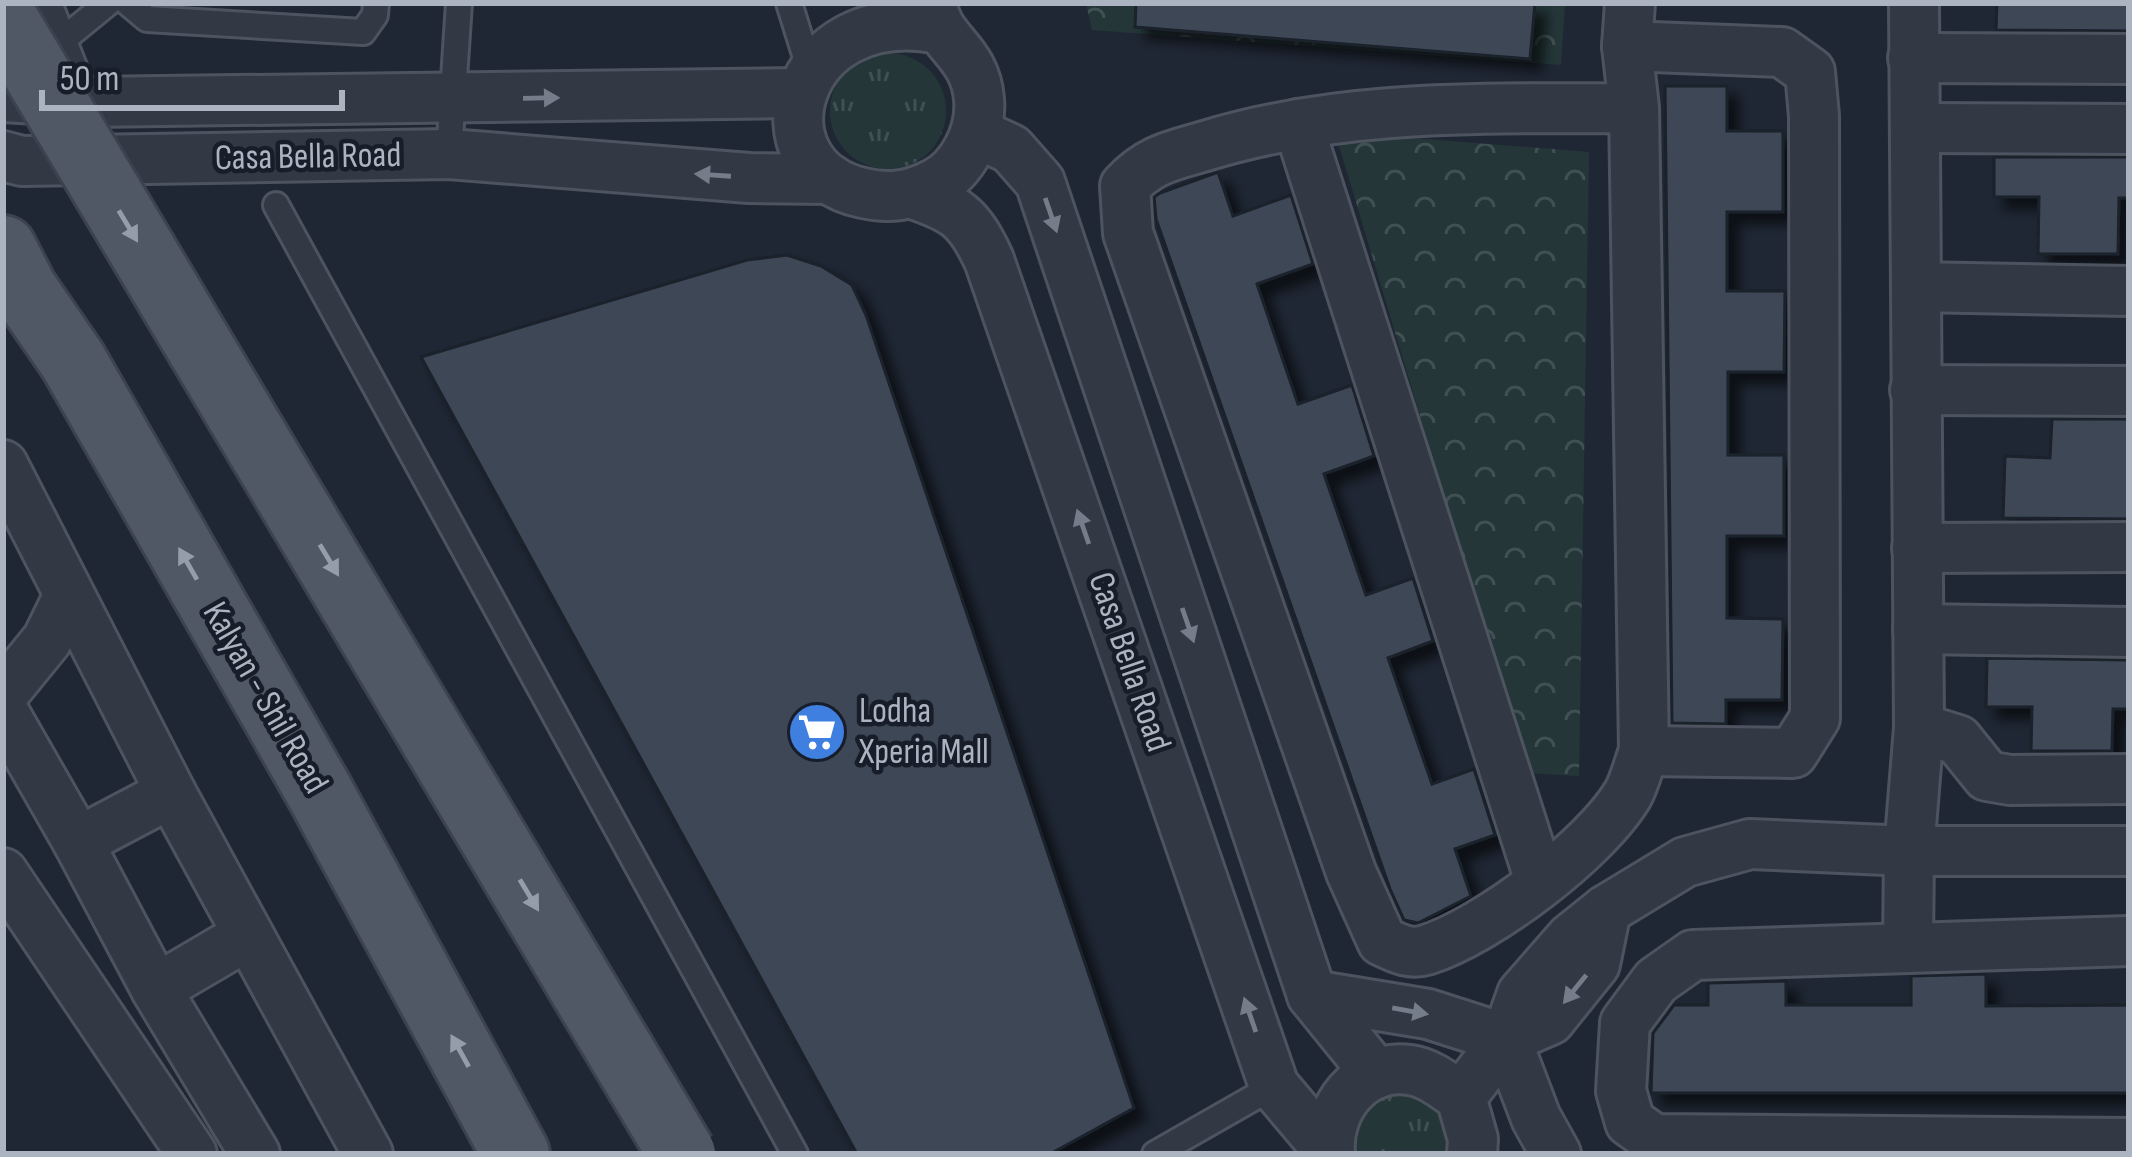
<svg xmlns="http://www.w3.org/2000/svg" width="2132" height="1157" font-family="'Sofia Sans Condensed',sans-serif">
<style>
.grass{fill:url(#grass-tufts)}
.park{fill:url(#park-crowns)}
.building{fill:#3d4757;stroke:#1a202c;stroke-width:3;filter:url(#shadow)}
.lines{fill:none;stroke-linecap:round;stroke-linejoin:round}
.service-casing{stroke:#4d5460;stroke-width:30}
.minor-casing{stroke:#4d5460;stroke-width:54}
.primary-casing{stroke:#3c424f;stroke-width:72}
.service{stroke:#323945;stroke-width:24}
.minor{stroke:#323945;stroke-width:48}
.primary{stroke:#505865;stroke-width:66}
.primary-bridge-casing{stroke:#3c424f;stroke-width:72;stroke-linecap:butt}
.primary-bridge{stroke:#505865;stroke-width:66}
.oneway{fill:#757d8a}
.oneway2{fill:#959dab}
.labels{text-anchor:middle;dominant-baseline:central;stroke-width:9;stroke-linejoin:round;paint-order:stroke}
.street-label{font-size:36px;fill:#acb4c2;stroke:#181e29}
.poi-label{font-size:36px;fill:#acb4c2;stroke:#181e29;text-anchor:start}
</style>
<defs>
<pattern id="grass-tufts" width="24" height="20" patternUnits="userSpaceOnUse" patternTransform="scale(3)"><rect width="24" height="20" fill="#243638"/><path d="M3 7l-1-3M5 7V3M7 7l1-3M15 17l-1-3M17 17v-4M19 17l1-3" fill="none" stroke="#415153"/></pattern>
<pattern id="park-crowns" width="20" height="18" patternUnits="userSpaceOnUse" patternTransform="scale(3)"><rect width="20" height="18" fill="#243638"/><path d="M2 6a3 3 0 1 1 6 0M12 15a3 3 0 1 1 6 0" fill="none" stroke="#415153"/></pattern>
<filter id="shadow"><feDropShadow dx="11" dy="11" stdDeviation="6" flood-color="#0009"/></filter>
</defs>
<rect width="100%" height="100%" fill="#1f2734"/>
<!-- grass -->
<g class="grass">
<circle cx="888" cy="111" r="58"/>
<path d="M1406,1092C1437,1103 1451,1122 1449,1154H1346C1351,1109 1362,1099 1406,1092Z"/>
</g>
<!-- park -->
<g class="park">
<polygon points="1086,3 1141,3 1140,27 1529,59 1525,3 1565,3 1561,65 1092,30"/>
<polygon points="1387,136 1589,152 1579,776 1527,773 1338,142"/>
</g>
<!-- building -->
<g class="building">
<polygon points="1136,3 1535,3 1530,59 1135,27"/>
<polygon points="1997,3 2129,3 2129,31 1996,30"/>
<polygon points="1665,86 1727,86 1727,131 1783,131 1783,212 1727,212 1727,291 1785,291 1784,372 1728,372 1728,455 1784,455 1784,536 1727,536 1727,618 1783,619 1782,700 1726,700 1726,724 1672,723"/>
<polygon points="1994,157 2129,157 2129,198 2119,198 2118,254 2038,254 2039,197 1994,197"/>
<polygon points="1218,172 1233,216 1291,195 1313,264 1257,284 1298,404 1352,385 1374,456 1324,474 1366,595 1413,578 1433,641 1388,658 1432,784 1474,769 1495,835 1455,849 1471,896 1418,923 1404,920 1390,889 1156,219 1154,197 1160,193"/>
<polygon points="787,255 821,266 852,285 866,315 1134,1108 1050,1154 857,1154 421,357 747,260"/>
<polygon points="2052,419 2129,419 2129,519 2003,518 2005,456 2050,458"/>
<polygon points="1987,658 2129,660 2129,709 2113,709 2112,751 2031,751 2032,707 1986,707"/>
<polygon points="1986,974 1986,1006 2129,1005 2129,1093 1651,1093 1653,1033 1674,1005 1708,1005 1708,983 1786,981 1786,1005 1911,1005 1911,976"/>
</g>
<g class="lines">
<defs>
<g id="service">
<polyline points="49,3 88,102"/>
<polyline points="128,3 147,19 363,32 375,15 376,3"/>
<polyline points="789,3 808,64"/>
<polyline points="64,39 108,3"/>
<polyline points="449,154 459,3"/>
<polyline points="276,205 795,1154"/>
<polyline points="1155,1154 1274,1086"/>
</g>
<g id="minor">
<path d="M932,3C936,43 975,50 979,99C982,132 963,170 934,184C910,196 889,199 863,193C750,169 791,0 939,29"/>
<path d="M1630,3L1627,46L1634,108L1644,751C1639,764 1635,781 1628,794C1595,849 1487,931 1426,950C1409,955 1397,948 1382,941L1351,872L1128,233L1125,186C1150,159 1171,156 1205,146C1345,103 1489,109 1634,108"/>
<polyline points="1627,46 1782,52 1810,72 1814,116 1815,718 1793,753 1644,751"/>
<polyline points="1913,58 2129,59"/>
<polyline points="3,97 88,102 798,93"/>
<polyline points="1298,124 1540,881"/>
<polyline points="1916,128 2129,129"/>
<polyline points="976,133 1011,149 1040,182 1312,995 1376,1074"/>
<polyline points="3,156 22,161 449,154 749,178 830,179"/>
<path d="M913,194C957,209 969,217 989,260L1274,1086L1328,1150"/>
<polyline points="1916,287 2129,291"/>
<polyline points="1915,390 2129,391"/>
<polyline points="3,465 171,793 368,1154"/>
<polyline points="1917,548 2129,547"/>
<polyline points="1918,629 2129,632"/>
<polyline points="3,694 47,640 68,597"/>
<polyline points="3,711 78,842 171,793"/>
<polyline points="1919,728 1958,740 1987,776 2010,780 2129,779"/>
<polyline points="78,842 156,989 255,1154"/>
<polyline points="3,873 192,1154"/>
<polyline points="2129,941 1693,955 1656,981 1625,1023 1621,1091 1630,1122 1654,1139 2129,1143"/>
<polyline points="1908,948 1909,851 1919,728 1914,3"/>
<polyline points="156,989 248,935"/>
<polyline points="1312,995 1428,1014 1506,1039 1550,1020 1595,964 1606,910"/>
<polyline points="1506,1039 1536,1118 1556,1154"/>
<polyline points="1461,1097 1506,1039 1522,994 1571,938 1606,910 1685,862 1750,844 1909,851 2129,851"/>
<path d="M1330,1154C1326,1108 1361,1063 1410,1070C1430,1073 1445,1086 1461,1097L1473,1139L1472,1154"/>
</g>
<polyline id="primary" points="3,249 24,290 73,361 319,791 516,1154"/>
</defs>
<!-- service casing -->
<use href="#service" class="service-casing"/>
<!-- minor casing -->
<use href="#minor" class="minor-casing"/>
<!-- primary casing -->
<use href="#primary" class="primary-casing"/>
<!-- service -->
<use href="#service" class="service"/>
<!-- minor -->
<use href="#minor" class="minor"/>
<!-- primary -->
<use href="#primary" class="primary"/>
<defs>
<polyline id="primary-bridge" points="3,17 682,1154"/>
</defs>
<!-- primary-bridge casing -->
<use href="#primary-bridge" class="primary-bridge-casing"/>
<!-- primary-bridge -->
<use href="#primary-bridge" class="primary-bridge"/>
</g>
<!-- one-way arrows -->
<defs><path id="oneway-solid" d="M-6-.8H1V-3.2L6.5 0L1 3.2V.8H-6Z" transform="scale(3)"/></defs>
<g class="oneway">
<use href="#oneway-solid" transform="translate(541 98) rotate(-1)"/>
<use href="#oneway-solid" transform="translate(713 175) rotate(-176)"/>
<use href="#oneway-solid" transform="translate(1051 215) rotate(71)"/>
<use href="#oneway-solid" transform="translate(1083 527) rotate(-109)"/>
<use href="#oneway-solid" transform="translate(1188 625) rotate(71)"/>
<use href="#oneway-solid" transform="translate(1575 989) rotate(129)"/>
<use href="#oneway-solid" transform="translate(1410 1011) rotate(10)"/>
<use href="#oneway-solid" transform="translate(1250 1015) rotate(-109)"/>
</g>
<g class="oneway2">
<use href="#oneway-solid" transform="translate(128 226) rotate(59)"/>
<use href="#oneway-solid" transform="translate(329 560) rotate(59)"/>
<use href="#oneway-solid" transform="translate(188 564) rotate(-120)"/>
<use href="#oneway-solid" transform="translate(529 895) rotate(59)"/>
<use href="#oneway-solid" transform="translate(460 1051) rotate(-119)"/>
</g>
<!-- icons -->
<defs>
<symbol id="supermarket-disc" viewBox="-11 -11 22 22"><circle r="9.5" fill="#3f7fe0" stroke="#181e29"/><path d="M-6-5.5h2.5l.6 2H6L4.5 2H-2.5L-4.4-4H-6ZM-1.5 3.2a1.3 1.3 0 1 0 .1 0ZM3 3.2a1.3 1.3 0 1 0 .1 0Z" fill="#fff"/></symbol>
</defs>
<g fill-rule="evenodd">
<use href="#supermarket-disc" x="784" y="699" width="66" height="66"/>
</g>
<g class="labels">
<!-- street labels -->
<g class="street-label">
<text transform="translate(308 157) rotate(-1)">Casa Bella Road</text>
<text transform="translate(1129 662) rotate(71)">Casa Bella Road</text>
<text transform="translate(265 698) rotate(60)">Kalyan - Shil Road</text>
</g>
<!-- poi labels -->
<g class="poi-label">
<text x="859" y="711">Lodha<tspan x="859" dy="41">Xperia Mall</tspan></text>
</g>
</g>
<!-- border -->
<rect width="2132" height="1157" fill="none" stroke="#acb4c2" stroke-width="12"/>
<!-- scale -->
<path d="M42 90v18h300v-18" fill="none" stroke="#acb4c2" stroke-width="6"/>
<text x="60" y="90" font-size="36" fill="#acb4c2" stroke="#181e29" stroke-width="9" paint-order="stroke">50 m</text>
</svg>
